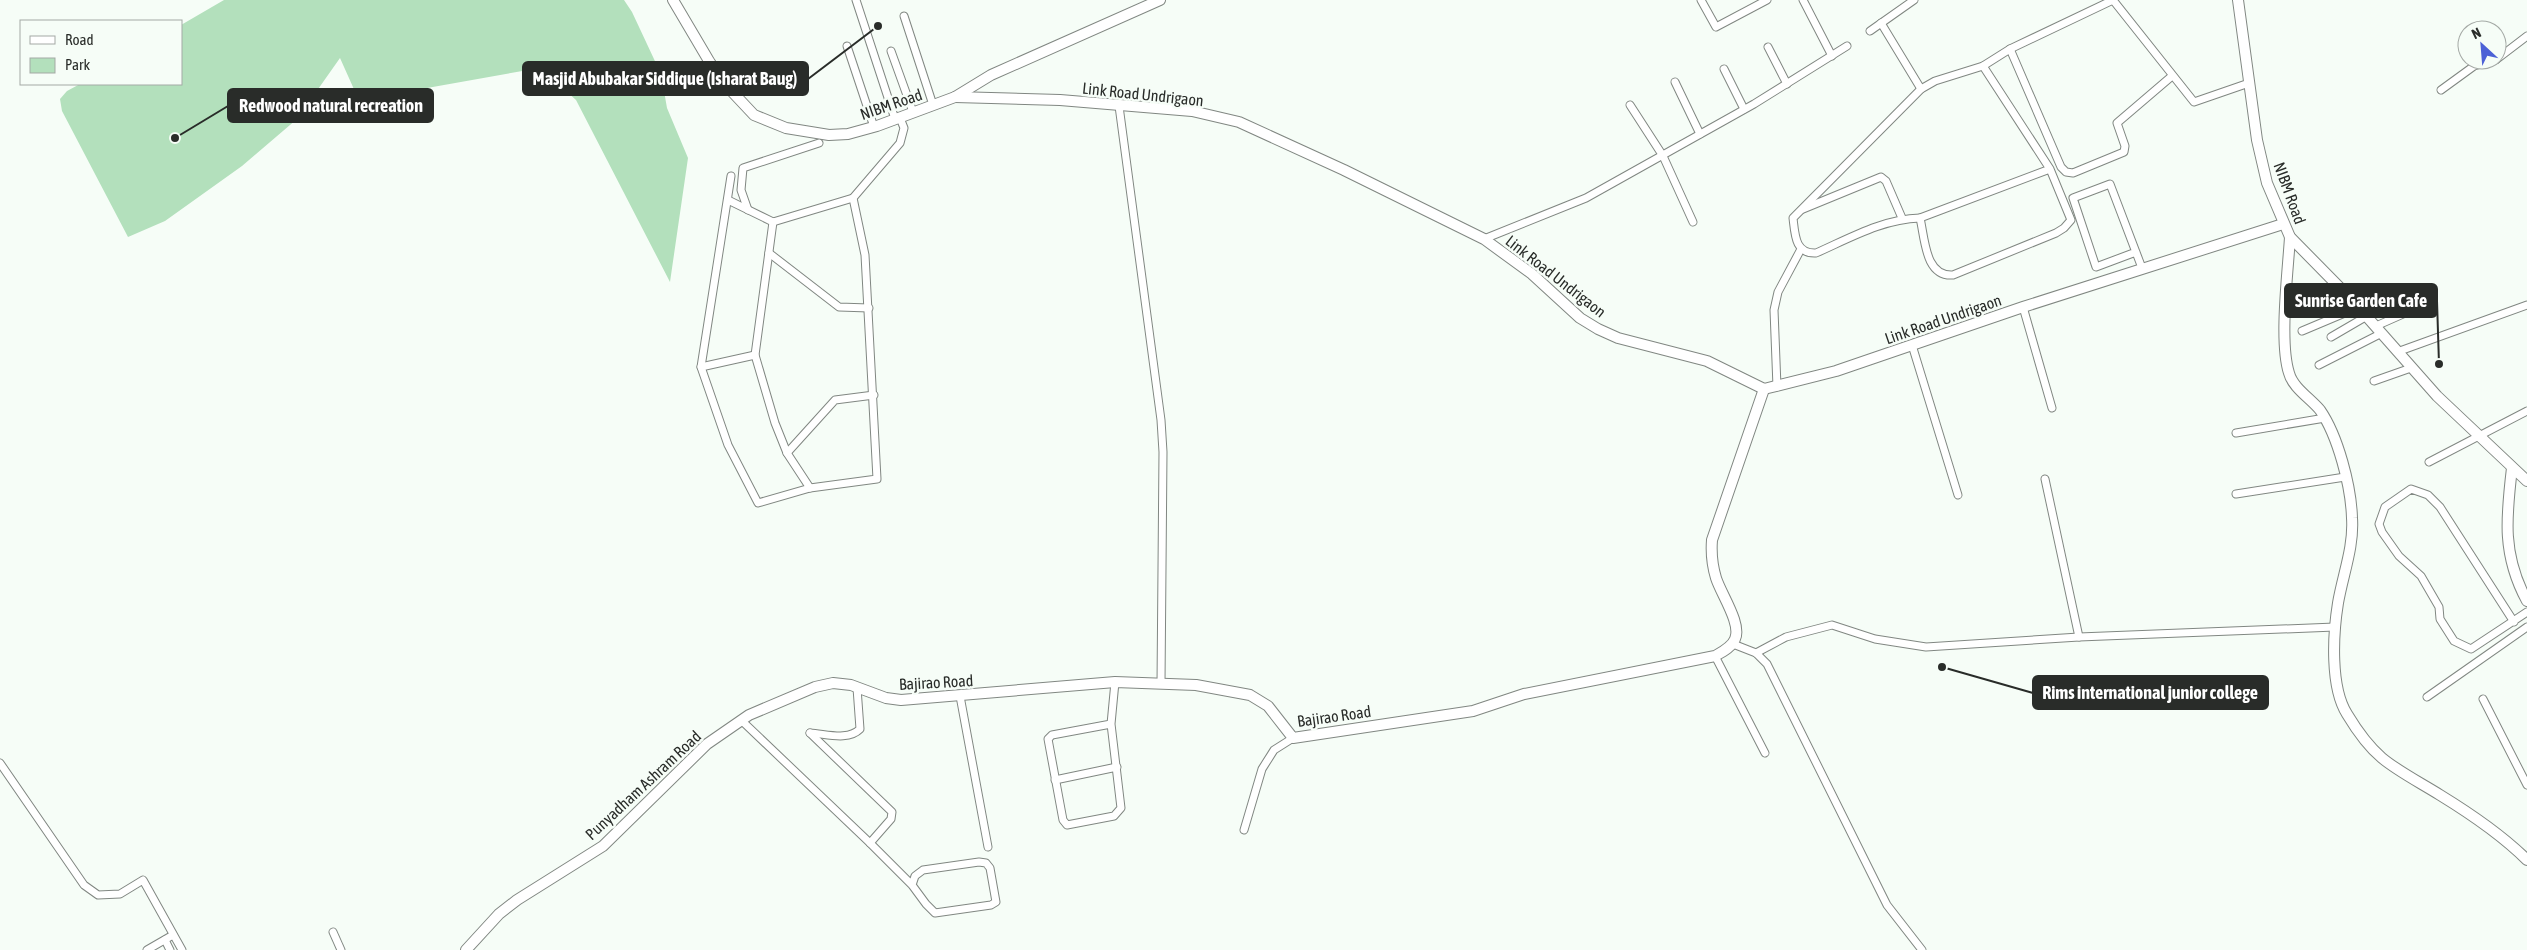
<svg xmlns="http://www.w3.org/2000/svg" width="2527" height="950" font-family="'Asap Condensed',sans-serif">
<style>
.green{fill:#b3e0bc}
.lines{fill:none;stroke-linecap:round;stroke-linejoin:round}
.street-casing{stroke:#818782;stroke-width:9}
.secondary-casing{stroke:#818782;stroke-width:12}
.street{stroke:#fff;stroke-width:7}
.secondary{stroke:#fff;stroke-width:10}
.labels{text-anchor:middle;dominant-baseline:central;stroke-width:5;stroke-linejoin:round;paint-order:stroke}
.street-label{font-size:16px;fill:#292c29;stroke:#f6fdf7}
.leader{fill:none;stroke:#292c29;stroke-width:2}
.callout-dot{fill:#292c29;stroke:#f6fdf7;stroke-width:2}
.callout{fill:#292c29;stroke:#292c29;stroke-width:2}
.callout-label{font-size:18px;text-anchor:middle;font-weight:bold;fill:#fff}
</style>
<rect width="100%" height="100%" fill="#f6fdf7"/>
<!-- green -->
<polygon class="green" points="224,0 624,0 632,12 661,74 667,108 688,158 670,282 576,100 554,80 528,70 399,93 375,102 365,102 357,96 340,58 297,119 242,166 165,221 128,237 62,111 60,99 67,91 80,84 181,84 181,25"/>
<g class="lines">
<defs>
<g id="street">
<polyline points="856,0 895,119"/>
<polyline points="1701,0 1716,27 1767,0"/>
<polyline points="1803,0 1832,56"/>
<polyline points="2113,0 2194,102 2249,83"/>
<polyline points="904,16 933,105"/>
<polyline points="1881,23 1921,89"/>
<polyline points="1870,31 1914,0"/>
<polyline points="847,46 874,127"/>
<polyline points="1768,47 1787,84"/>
<polyline points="2010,49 2061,167 2066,172 2073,173 2124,152 2125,146 2117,123 2172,76"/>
<polyline points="891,51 913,112"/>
<polyline points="2497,59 2527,36"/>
<path d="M1983,66L2050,169L2071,220L2064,228L2056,233L1953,275C1925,277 1925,239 1920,218L2050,169"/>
<polyline points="1724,69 1744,109"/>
<polyline points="1675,82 1700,134"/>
<polyline points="2441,90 2474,66 2496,60"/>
<polyline points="1630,105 1663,156 1693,222"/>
<polyline points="1119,106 1161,420 1163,452 1161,684"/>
<polyline points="731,176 701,367 728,445 758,503 810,488 877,479 865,255 853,198 900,143 904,128 900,118"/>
<polyline points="728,200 773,222 853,198"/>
<polyline points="1803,209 1881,177 1886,181 1902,218"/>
<polyline points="748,210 741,190 743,168 819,143"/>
<path d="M1920,218C1883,219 1850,238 1816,253C1795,254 1795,235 1793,218L1921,89L1935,81L1983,66L2010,49L2113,0"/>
<polyline points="773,222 755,355 775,423 787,453 810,488"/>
<polyline points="1484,239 1586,198 1754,104 1847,46"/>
<polyline points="2136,252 2096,267 2073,198 2110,184 2142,268"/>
<polyline points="769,253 839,307 869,308"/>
<polyline points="2023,307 2052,408"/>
<polyline points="2376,326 2428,303"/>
<polyline points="2302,331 2359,307"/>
<polyline points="2331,337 2367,316"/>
<polyline points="1912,345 1958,495"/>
<polyline points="2397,352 2527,305"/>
<polyline points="2319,365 2382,333"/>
<polyline points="701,367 755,355"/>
<polyline points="2374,381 2411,368"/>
<polyline points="1777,387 1774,310 1778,292 1801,249"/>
<polyline points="2236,433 2325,418"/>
<polyline points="787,453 835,400 874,395"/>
<polyline points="2429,462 2527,411"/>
<polyline points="2045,479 2079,637"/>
<polyline points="2236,494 2345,477"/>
<polyline points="2514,622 2440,507 2428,495 2411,489 2385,507 2379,524 2382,532 2399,556 2421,576 2439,607 2440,619 2454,641 2471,649 2527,612"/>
<polyline points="1733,644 1756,653 1767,664 1887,905 1922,950"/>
<polyline points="1756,653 1786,637 1832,625 1875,639 1926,647 2079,637 2335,627"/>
<polyline points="1715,656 1765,753"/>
<polyline points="960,696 988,847"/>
<polyline points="2427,697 2527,627"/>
<polyline points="2483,699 2527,785"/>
<polyline points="741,720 870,843 912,885 926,904 935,913 991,905 996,902 990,868 986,863 979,862 923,870 915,876 912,885"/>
<polyline points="1111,724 1121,808 1114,816 1067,825 1063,820 1048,739 1052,735 1111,724 1115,682"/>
<polyline points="810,733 892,812 891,819 870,843"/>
<path d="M810,733C827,734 848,741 860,729L857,688"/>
<polyline points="0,763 84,885 98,895 120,894 143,880 182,950"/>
<polyline points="1055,780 1117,767"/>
<polyline points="1244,830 1262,769 1274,750 1293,738"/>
<polyline points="333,932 341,950"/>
<polyline points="165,940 170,950"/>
<polyline points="147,950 173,935"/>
</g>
<g id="secondary">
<polyline points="673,0 709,61 723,82 754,115 786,128 829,135 848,134 877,126 955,97 991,75 1160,0"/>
<polyline points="2238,0 2257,140 2267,183 2290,237 2353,301 2437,396 2527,481"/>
<polyline points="955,97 1060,100 1192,111 1239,122 1344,170 1484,239 1532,274 1580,318 1598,329 1618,338 1707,361 1764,389 1836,371 2023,307 2283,224"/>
<path d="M2290,237C2288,271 2279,342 2289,373C2293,388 2310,398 2320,410C2338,436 2351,486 2352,518C2354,547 2343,574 2338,603C2333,634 2330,687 2347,714C2356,729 2369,747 2382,758C2399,772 2421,783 2440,795C2471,814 2501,834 2527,860"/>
<path d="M2512,468C2506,518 2502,555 2527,601"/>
<path d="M466,950L499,914L517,900L603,846L707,744L749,715L815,687L833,683L851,685L886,698L901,700L1115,682L1196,685L1250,695L1268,706L1293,738L1473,711L1524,694L1715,656C1722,652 1732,647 1735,639C1742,624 1721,594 1716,578C1712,565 1711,553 1712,540L1764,389"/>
</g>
</defs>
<!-- street casing -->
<use href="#street" class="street-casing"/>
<!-- secondary casing -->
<use href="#secondary" class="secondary-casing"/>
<!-- street -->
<use href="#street" class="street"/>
<!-- secondary -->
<use href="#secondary" class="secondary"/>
</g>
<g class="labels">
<!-- street labels -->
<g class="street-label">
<text transform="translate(1143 94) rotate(6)">Link Road Undrigaon</text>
<text transform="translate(891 104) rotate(-19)">NIBM Road</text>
<text transform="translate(2290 193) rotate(70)">NIBM Road</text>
<text transform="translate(1556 276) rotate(38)">Link Road Undrigaon</text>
<text transform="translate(1943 319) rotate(-19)">Link Road Undrigaon</text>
<text transform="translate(936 682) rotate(-3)">Bajirao Road</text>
<text transform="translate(1334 716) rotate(-8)">Bajirao Road</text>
<text transform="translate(643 785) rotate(-43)">Punyadham Ashram Road</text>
</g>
</g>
<!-- callouts -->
<path class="leader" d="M878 26L808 79M175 138L228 106M2439 364L2437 301M1942 667L2033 693"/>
<g class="callout-dot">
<circle cx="878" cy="26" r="5"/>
<circle cx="175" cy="138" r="5"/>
<circle cx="2439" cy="364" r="5"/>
<circle cx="1942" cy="667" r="5"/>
</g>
<g class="callout">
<rect x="523" y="62" width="285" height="33" rx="5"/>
<rect x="228" y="89" width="205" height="33" rx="5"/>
<rect x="2285" y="284" width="152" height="33" rx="5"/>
<rect x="2033" y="676" width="235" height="33" rx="5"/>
</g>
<g class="callout-label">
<text x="665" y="85">Masjid Abubakar Siddique (Isharat Baug)</text>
<text x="331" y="112">Redwood natural recreation</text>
<text x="2361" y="307">Sunrise Garden Cafe</text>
<text x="2150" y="699">Rims international junior college</text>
</g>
<!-- legend -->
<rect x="20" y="20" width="162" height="65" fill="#f6fdf7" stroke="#a4a9a5"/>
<rect x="30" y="36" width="25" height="8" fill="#ffffff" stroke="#a4a9a5"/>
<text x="65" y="45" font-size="15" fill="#292c29">Road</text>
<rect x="30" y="58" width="25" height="15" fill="#b3e0bc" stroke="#a4a9a5"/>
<text x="65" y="70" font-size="15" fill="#292c29">Park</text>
<!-- north arrow -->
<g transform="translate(2482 45) rotate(334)"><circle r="24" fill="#f6fdf7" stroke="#a4a9a5"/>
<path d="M0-4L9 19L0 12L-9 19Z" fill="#4c61d6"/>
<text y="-8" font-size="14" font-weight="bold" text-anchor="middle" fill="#292c29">N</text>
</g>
</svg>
